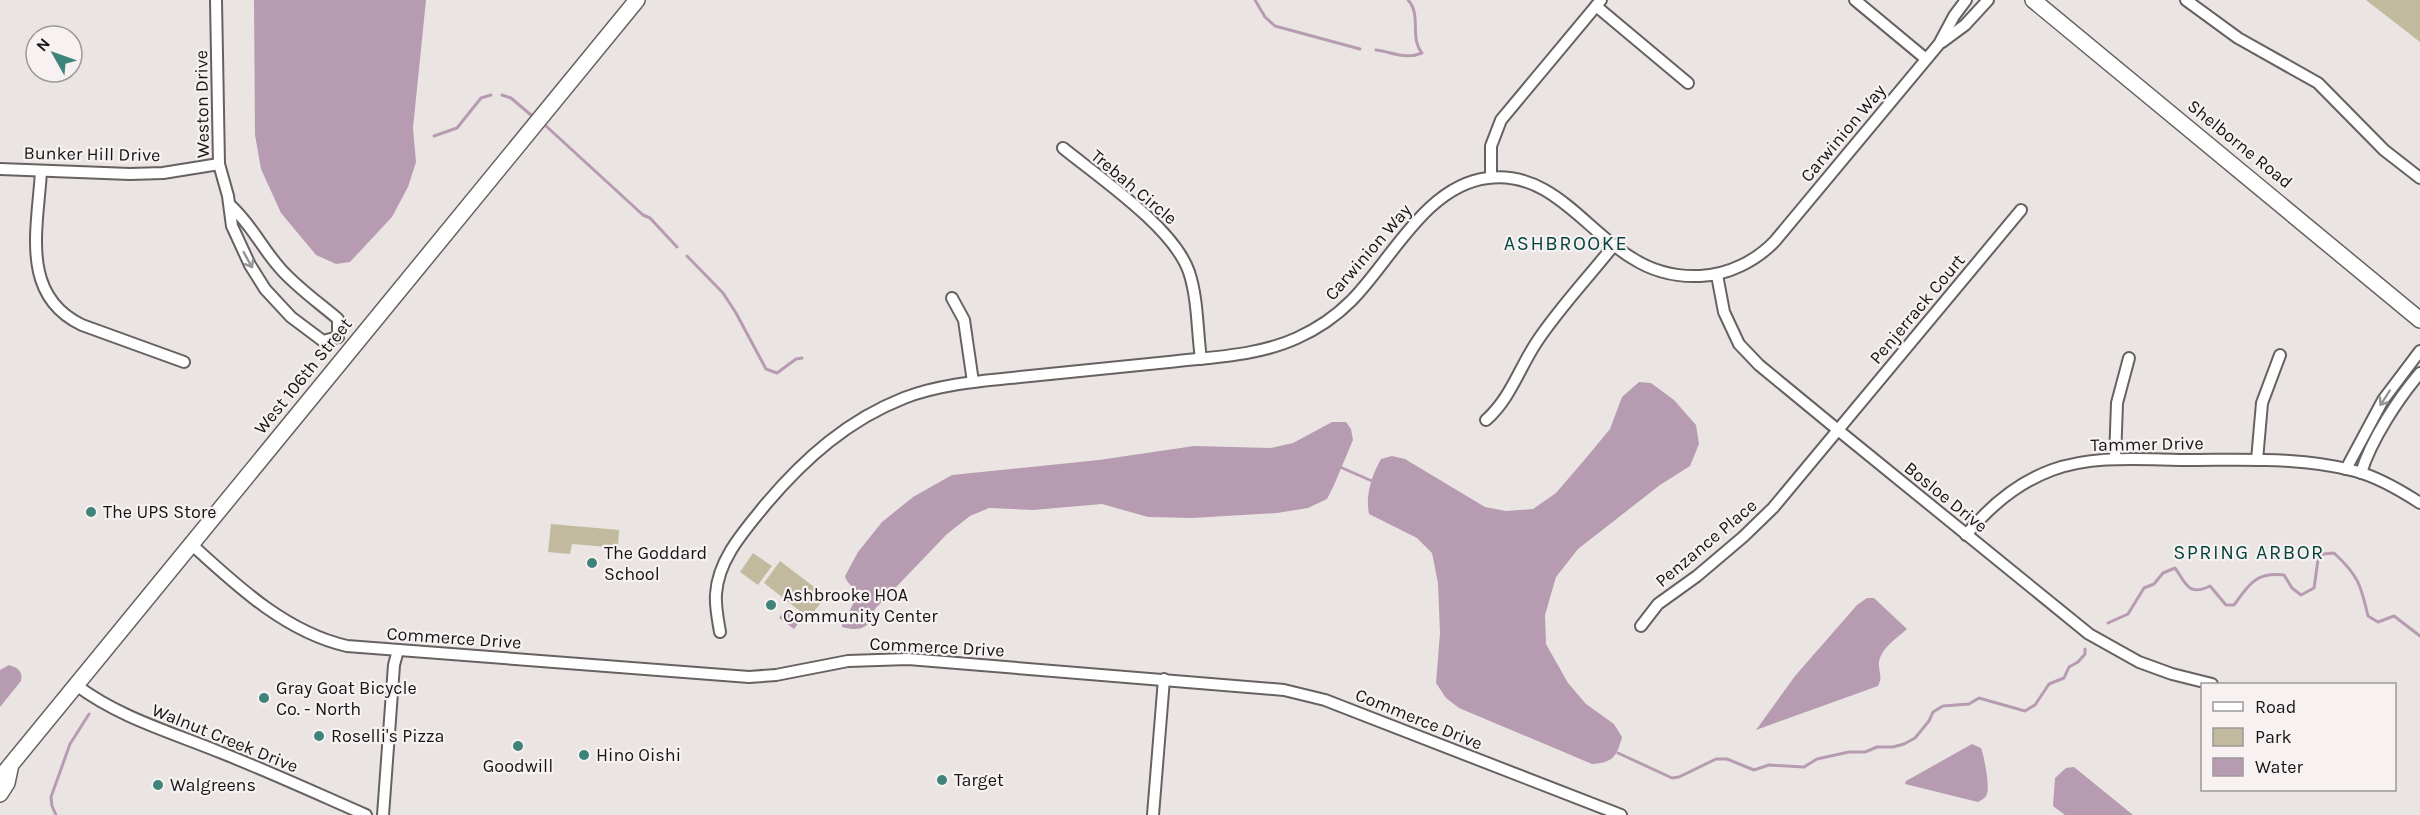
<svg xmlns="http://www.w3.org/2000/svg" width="2420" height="815" font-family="Karla,sans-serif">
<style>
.green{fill:#c1ba9f}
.water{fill:#b79cb1}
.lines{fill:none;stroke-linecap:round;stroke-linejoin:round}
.stream{stroke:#b79cb1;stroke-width:3}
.street-casing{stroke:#676261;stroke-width:14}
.secondary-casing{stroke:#676261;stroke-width:18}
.street{stroke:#fff;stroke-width:10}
.secondary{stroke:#fff;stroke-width:15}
.oneway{stroke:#969595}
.poi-dot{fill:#3e847b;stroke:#f7f2f1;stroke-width:2}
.labels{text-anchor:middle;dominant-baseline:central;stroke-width:4.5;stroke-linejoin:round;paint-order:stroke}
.street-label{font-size:18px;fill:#161414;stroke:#f7f2f1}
.poi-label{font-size:18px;fill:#161414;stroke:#f7f2f1;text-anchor:start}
.neighbourhood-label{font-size:20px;letter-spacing:1.5px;fill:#04443e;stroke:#f7f2f1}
</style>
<rect width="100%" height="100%" fill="#eae5e3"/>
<!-- green -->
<g class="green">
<polygon points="2366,0 2420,0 2420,42"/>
<polygon points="551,524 619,530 618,548 572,544 570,554 548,552"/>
<polygon points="753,553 772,566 758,585 740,572"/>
<polygon points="780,561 826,596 809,618 764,583"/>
</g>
<!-- water -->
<g class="water">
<polygon points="254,0 426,0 413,128 416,162 408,187 392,217 350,262 336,264 316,255 281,213 261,169 255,135"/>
<path d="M1639,382L1651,383L1674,400L1696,425L1699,444L1690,466L1660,485L1578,549L1556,577L1545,615L1546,644L1568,683L1586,704L1614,724L1622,737C1617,756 1613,763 1592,764L1459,708L1446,698L1436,683L1440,633L1438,583L1432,553L1417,538L1369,514C1365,495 1372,475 1381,459L1392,456L1405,459L1485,507L1506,511L1533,509L1556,493L1586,458L1610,429L1622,397Z"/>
<path d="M1332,422H1346L1351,429L1353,440L1334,485L1327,499L1308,508L1277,513L1192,518L1148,517L1102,504L1033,510L989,508L970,516L947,534L875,609C869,629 861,632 842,627V622C848,614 859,599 853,589C850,583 847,583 845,576L858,552L882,522L913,497L952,475L1099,460L1194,446L1271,448L1293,443Z"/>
<path d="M1867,598H1874L1907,629C1896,639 1877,651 1879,667C1880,675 1882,678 1878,686L1756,730L1795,676L1857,605Z"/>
<polygon points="786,608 802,619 794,629 779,618"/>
<path d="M9,665C18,668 23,671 21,681L0,707V670Z"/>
<path d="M1972,744L1981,748C1984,756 1991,789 1986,796C1985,798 1980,801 1978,802L1905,784L1906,781Z"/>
<polygon points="2074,767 2133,815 2065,815 2053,806 2055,778 2066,768"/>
</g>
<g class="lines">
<!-- stream -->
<g class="stream">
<polyline points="1255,0 1265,17 1275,26 1360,49"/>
<path d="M1376,50C1393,52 1405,60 1422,53C1409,37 1422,15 1408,0"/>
<polyline points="502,95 511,98 531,115"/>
<polyline points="546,126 643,215 650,218 677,247"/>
<polyline points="434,136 457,128 481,98 491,95"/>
<polyline points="687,256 723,293 736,313 766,369 777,373 796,359 802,358"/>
<polyline points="1340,467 1372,481"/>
<path d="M2108,623L2128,614L2144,588L2154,584L2163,573L2175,568C2186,583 2188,597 2210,586L2226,605H2234C2249,584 2256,572 2284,575L2292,588L2301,595L2314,588L2318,560L2323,554L2334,553C2358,575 2361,585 2368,616L2378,622L2394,616L2420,636"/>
<polyline points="1618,753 1672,778 1679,777 1716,759 1727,759 1754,770 1769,765 1804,767 1817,759 1849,752 1865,752 1877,747 1893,747 1904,744 1915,738 1929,721 1933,712 1943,706 1969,704 1979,698 2025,711 2035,705 2049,684 2064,678 2069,667 2078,662 2085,654 2085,649"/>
<polyline points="56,815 52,806 51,797 70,744 89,714"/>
</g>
<defs>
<g id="street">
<polyline points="216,0 219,164 228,196 232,226 250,265 265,289 291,317 323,341 338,337"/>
<polyline points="1855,0 1926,59"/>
<polyline points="2186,0 2238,38 2318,83 2384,150 2420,178"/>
<polyline points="1596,6 1688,83"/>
<polyline points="1942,42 1965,25 1988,0"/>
<path d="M1063,148C1100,178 1174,228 1189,272C1198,299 1197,330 1201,359"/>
<polyline points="0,169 130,174 163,173 219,164"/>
<path d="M41,171C38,227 19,295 82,325L184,362"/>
<polyline points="1491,177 1491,146 1501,120 1601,0"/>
<path d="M230,205C251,224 260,245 279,267C295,286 318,302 338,319V337"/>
<polyline points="1717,275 1724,312 1739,344 1759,365 1838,430 2089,634 2139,662 2172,674 2212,684"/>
<polyline points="952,298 964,320 973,382"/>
<path d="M1486,420C1510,399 1519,369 1536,343C1559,308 1588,278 1614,245"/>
<polyline points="2115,459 2117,403 2129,358"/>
<polyline points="2257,460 2262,403 2280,355"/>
<polyline points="2346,469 2383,400 2420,351"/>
<path d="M2361,473C2371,440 2398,399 2420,373"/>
<path d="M1966,535C1989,507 2017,483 2052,470C2096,454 2145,460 2192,460C2246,460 2302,457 2355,471C2378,477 2400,490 2420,503"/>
<path d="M190,543C236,585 285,632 347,646L749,677L776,675L848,661L908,659L1284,690L1325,700L1621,815"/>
<polyline points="1641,626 1658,604 1697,576 1743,537 1773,508 2021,210"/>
<path d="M720,632C718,620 715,606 716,594C718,559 745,530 766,504C805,458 848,420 904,398C940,384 981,381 1020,377C1070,372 1119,367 1169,362C1211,357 1258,356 1297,338C1317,329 1335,317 1351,301C1391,261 1426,185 1488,178C1551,170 1585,230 1632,258C1652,271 1676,277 1700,276C1728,275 1756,261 1775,241L1939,44L1954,16L1966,0"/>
<path d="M76,685C120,718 171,732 222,753C270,772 318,794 366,815"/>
<polyline points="383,815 394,665 398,650"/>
<polyline points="1153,815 1164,679"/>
</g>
<g id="secondary">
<polyline points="2033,0 2420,320"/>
<polyline points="0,778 637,0"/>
<polyline points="0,794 7,783 10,769"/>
</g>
</defs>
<!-- street casing -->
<use href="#street" class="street-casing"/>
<!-- secondary casing -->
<use href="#secondary" class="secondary-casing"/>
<!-- street -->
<use href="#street" class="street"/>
<!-- secondary -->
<use href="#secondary" class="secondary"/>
</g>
<!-- one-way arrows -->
<defs><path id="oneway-shaft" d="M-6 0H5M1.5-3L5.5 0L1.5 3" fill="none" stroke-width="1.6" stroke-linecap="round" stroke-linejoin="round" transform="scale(1.5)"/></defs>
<g class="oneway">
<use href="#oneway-shaft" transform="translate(248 260) rotate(61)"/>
<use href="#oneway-shaft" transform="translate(2385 398) rotate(123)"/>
</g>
<!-- markers -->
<g class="poi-dot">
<circle cx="91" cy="512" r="6"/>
<circle cx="592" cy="563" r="6"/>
<circle cx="771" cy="605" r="6"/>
<circle cx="264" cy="698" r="6"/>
<circle cx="319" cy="736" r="6"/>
<circle cx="518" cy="746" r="6"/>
<circle cx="584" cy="755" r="6"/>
<circle cx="942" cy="780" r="6"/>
<circle cx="158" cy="785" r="6"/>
</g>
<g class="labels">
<!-- street labels -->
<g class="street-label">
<text transform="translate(202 104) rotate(-91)">Weston Drive</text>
<text transform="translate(1843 133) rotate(-50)">Carwinion Way</text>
<text transform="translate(2240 144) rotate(39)">Shelborne Road</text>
<text transform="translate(92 154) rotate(1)">Bunker Hill Drive</text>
<text transform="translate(1134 187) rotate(40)">Trebah Circle</text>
<text transform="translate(1368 252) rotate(-49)">Carwinion Way</text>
<text transform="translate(1917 309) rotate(-50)">Penjerrack Court</text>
<text transform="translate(303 376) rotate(-51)">West 106th Street</text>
<text transform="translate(2147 444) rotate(-1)">Tammer Drive</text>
<text transform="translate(1946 497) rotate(39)">Bosloe Drive</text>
<text transform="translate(1706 543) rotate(-40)">Penzance Place</text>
<text transform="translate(454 638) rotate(4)">Commerce Drive</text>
<text transform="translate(937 647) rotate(3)">Commerce Drive</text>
<text transform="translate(1419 719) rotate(22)">Commerce Drive</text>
<text transform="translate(225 738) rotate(22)">Walnut Creek Drive</text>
</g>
<!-- poi labels -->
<g class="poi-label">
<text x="103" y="512">The UPS Store</text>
<text x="604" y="553">The Goddard<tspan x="604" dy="21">School</tspan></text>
<text x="783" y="595">Ashbrooke HOA<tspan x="783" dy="21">Community Center</tspan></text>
<text x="276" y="688">Gray Goat Bicycle<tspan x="276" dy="21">Co. - North</tspan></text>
<text x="331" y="736">Roselli's Pizza</text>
<text x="596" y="755">Hino Oishi</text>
<text x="518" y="766" text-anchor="middle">Goodwill</text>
<text x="954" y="780">Target</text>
<text x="170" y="785">Walgreens</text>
</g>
<!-- neighbourhood labels -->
<g class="neighbourhood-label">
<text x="1566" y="243">ASHBROOKE</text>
<text x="2249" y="552">SPRING ARBOR</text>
</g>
</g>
<!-- legend -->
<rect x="2201" y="683" width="195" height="108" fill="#f7f2f1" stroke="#9d9999" stroke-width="1.5"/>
<rect x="2213" y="702" width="30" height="9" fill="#ffffff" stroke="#9d9999" stroke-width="1.5"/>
<text x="2255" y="713" font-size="18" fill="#161414">Road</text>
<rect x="2213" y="728" width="30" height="18" fill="#c1ba9f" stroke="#9d9999" stroke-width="1.5"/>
<text x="2255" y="743" font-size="18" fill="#161414">Park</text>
<rect x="2213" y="758" width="30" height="18" fill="#b79cb1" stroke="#9d9999" stroke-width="1.5"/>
<text x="2255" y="773" font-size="18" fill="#161414">Water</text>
<!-- north arrow -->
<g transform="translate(54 54) rotate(310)"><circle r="28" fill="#f7f2f1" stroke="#9d9999" stroke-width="1.5"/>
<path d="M0-4.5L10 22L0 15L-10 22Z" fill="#3e847b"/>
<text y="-9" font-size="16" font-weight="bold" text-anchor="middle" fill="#161414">N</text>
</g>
</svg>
